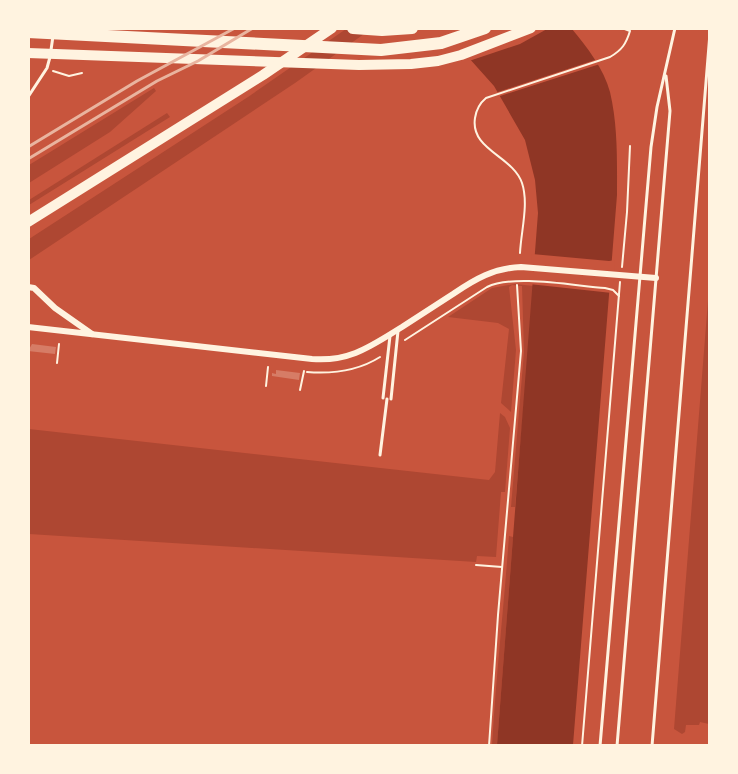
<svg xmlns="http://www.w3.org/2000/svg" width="738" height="774" font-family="Roboto,sans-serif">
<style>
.green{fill:#ae4732}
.water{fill:#8f3625}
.pier{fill:#c8553d}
.building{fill:#d67c66}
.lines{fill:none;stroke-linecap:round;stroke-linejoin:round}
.path{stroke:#fff3e0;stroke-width:2}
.service{stroke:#fff3e0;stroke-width:3}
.minor{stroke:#fff3e0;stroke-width:6}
.trunk{stroke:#fff3e0;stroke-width:10}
.motorway{stroke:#fff3e0;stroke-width:12}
.rail{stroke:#e9b49f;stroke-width:3}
</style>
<rect width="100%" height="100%" fill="#c8553d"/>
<!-- green -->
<g class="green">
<polygon points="346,29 371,29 295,83 29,260 29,239 248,97"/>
<polygon points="154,88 156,91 110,132 29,183 29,165"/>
<polygon points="167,113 170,117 29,205 29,200"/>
<polygon points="515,284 534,286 515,507 511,507 524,352 522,286 512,285 509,287 516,350 511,412 501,403 509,329 498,323 448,317 492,288"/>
<polygon points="709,288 709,724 700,722 699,725 686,725 685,732 682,734 674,729"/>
<polygon points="500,413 505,417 510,428 505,492 501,492 496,557 477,556 476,562 29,534 29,429 489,480 495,472"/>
<path d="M509,536L513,537L497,745L492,746C496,676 504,606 509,536Z"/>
</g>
<!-- water -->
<path class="water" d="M443,29H572C587,47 604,69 610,92C618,126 617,161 617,195L573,745H497L538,213L535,180L525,140L494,86Z"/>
<!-- pier -->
<g class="pier">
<polygon points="440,28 547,29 520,44 469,61"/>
<polygon points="598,59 600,64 497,97 495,93"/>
<polygon points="532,254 609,261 615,260 612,293 529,284"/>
</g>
<!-- building -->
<g class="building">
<polygon points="32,344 56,347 55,354 28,351"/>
<polygon points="276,370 300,373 299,380 272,376 272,373 276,374"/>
</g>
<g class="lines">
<!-- path -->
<g class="path">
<polyline points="53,71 69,76 82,73"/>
<path d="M520,253C521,231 529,204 522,183C513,156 470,150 475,118C476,111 480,103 486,98L610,57C622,50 626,44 630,31L622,28"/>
<polyline points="622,267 627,212 630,146"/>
<path d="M405,340L487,287C513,274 575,286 605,288L613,290L619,296"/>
<polyline points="57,363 59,344"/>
<path d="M307,372C333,374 358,371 380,357"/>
<polyline points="266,386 268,367"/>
<polyline points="300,390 304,371"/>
<polyline points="476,565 502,567"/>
<polyline points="489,746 498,615 521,351 517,285"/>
<polyline points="582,746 620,282"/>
</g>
<!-- service -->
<g class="service">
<polyline points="51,50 53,36"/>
<polyline points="28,97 47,68 50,57"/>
<polyline points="383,398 390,336"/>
<polyline points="391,399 398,331"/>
<polyline points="380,455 387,399"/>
<polyline points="600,746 651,147 657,107 675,28"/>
<polyline points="617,746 670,111 666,76"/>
<polyline points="652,746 710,33"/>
</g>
<!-- minor -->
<g class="minor">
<polyline points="28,287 34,288 55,308 92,334"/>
<path d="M28,327L312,359C350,362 371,346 402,327C419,316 436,305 453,294C475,279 494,268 521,267L656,278"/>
</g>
<!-- trunk -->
<g class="trunk">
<polyline points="28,53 359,65 411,64 438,61 461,55 531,28"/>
<polyline points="28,222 263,75 332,28"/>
</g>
<!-- motorway -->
<g class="motorway">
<polyline points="353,28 382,30 412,28"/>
<polyline points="28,32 381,50 441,43 485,28"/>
</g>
<!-- rail -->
<g class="rail">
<polyline points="28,147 137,81 235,28"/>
<polyline points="28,159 157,81 198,61 253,28"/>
</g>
</g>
<!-- border -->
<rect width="738" height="774" fill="none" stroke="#fff3e0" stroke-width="60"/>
</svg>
